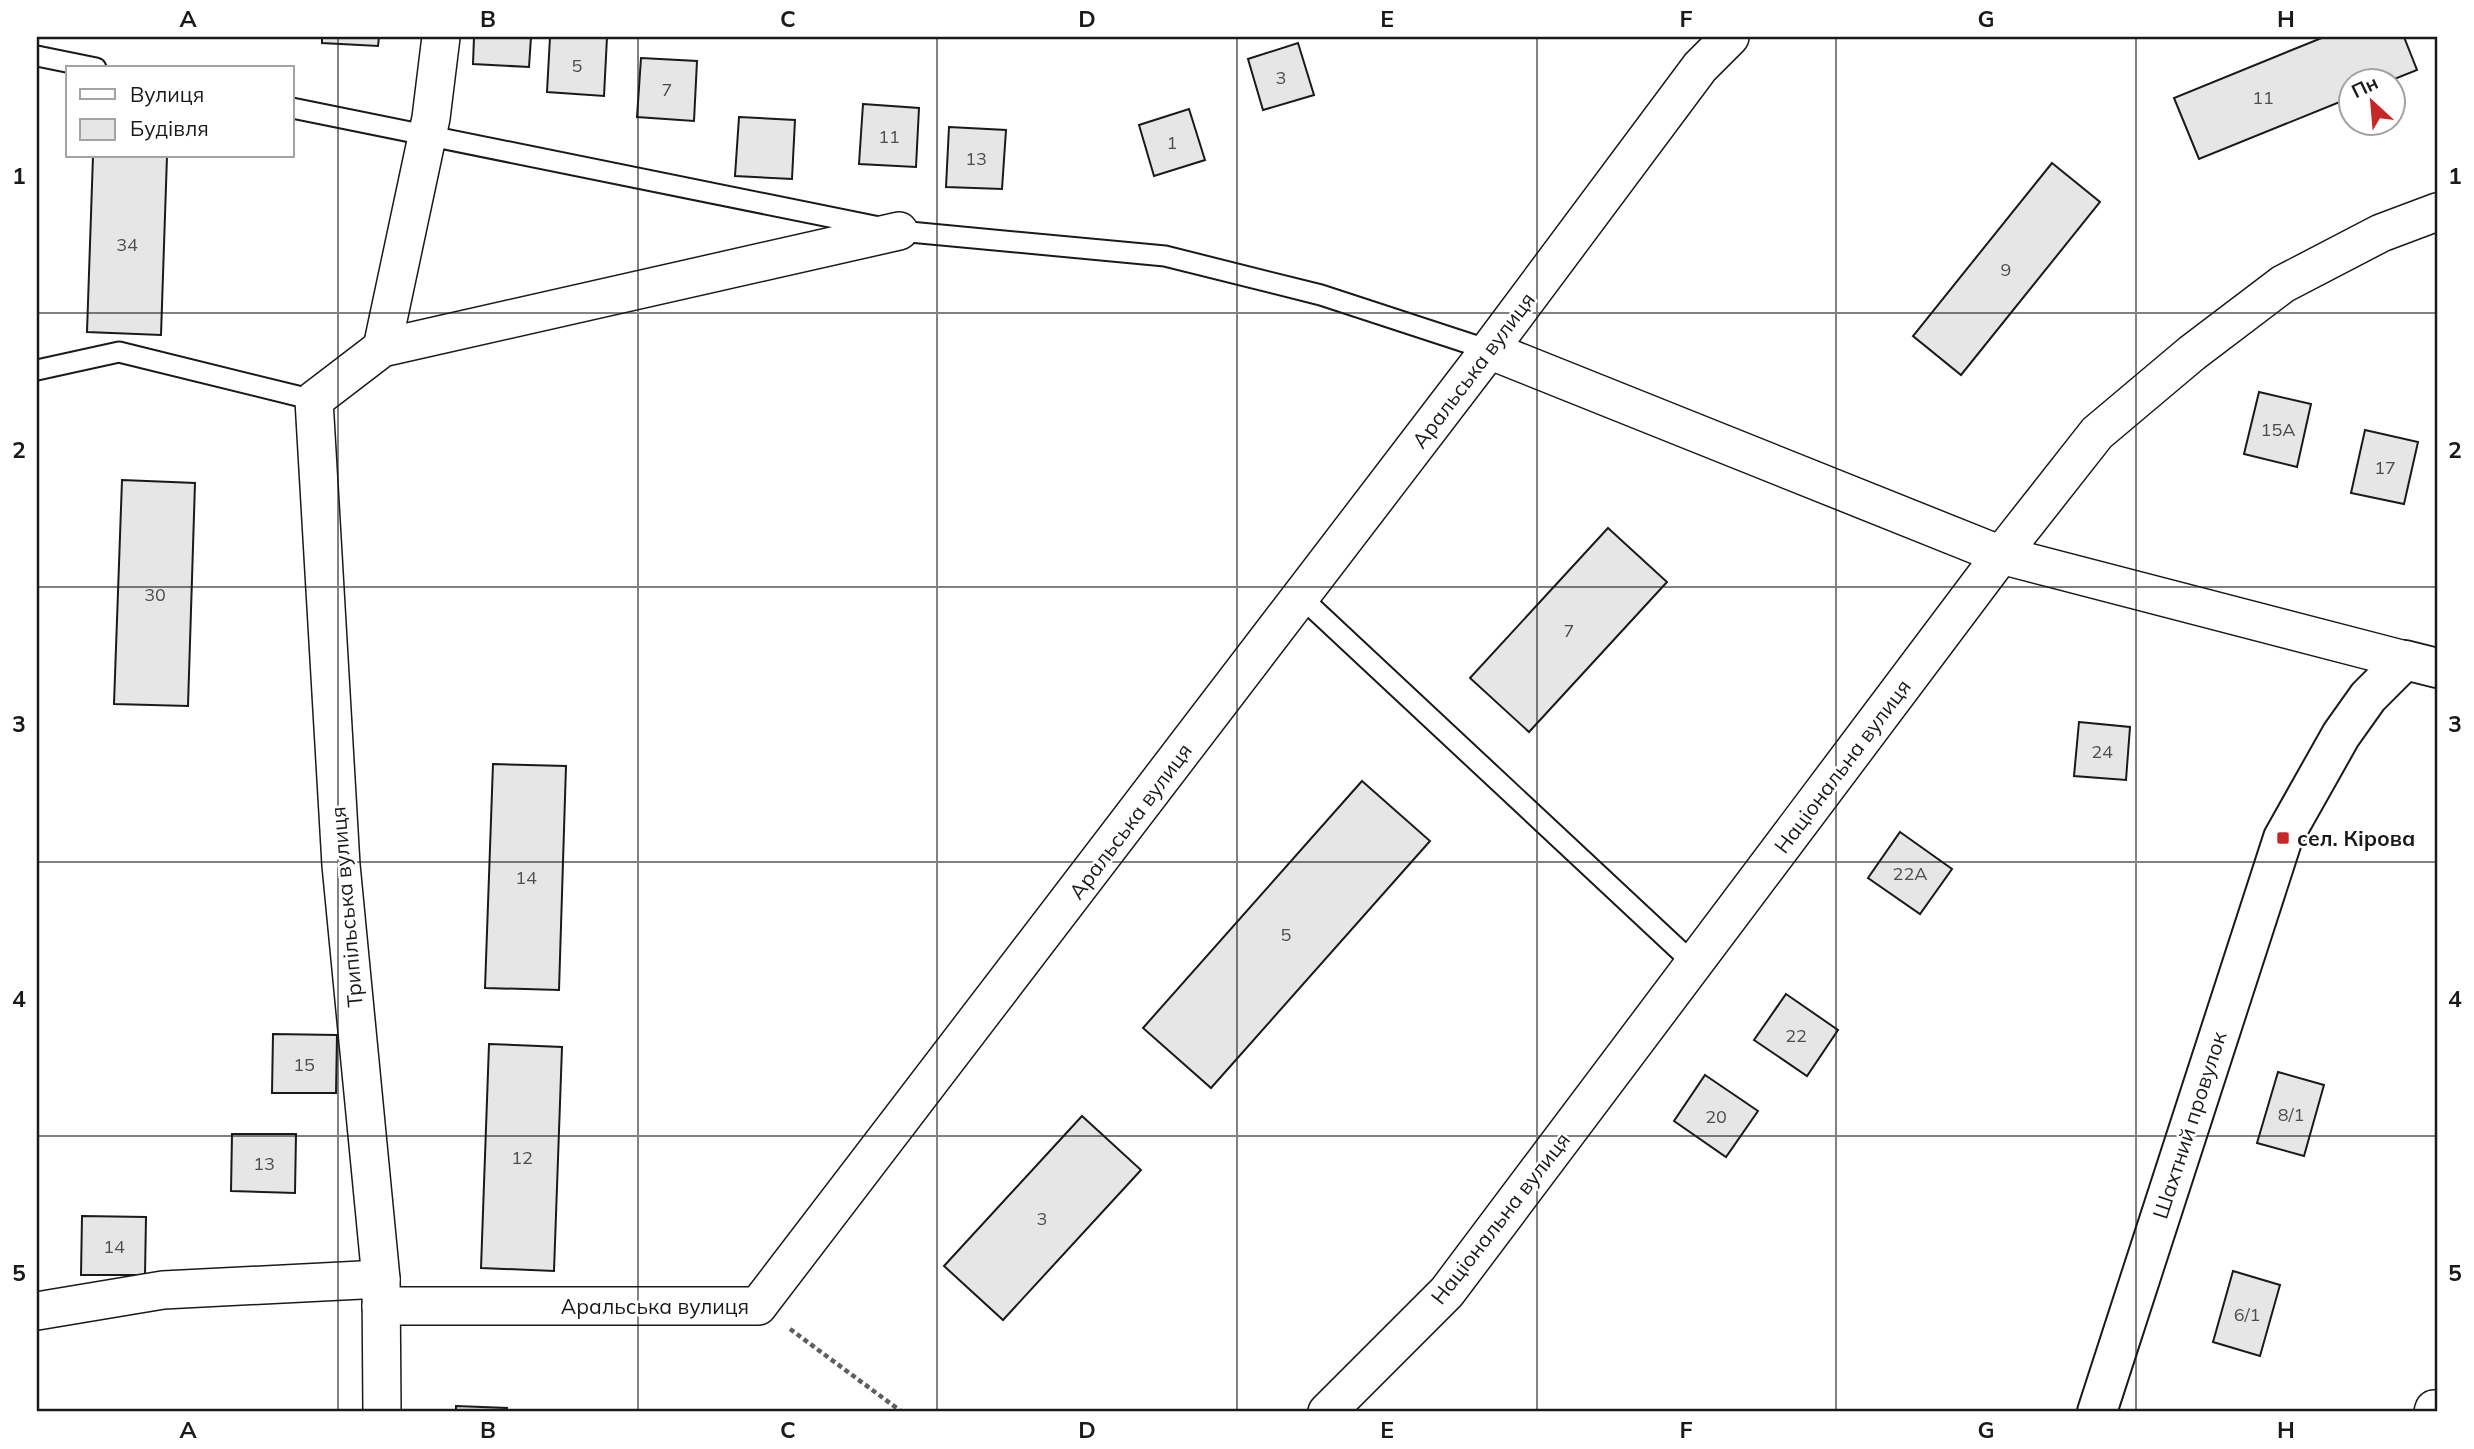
<svg xmlns="http://www.w3.org/2000/svg" width="2474" height="1449" font-family="Mulish,sans-serif">
<style>
.building{fill:#e6e6e6;stroke:#1a1a1a;stroke-width:2}
.lines{fill:none;stroke-linecap:round;stroke-linejoin:round}
.lane-casing{stroke:#1a1a1a;stroke-width:23}
.street-casing{stroke:#1a1a1a;stroke-width:40}
.secondary-casing{stroke:#1a1a1a;stroke-width:42}
.path{stroke:#5f5f5f;stroke-width:4.5;stroke-dasharray:5 3.5;stroke-linecap:butt}
.lane{stroke:#fff;stroke-width:19}
.street{stroke:#fff;stroke-width:37}
.secondary{stroke:#fff;stroke-width:38}
.grid{fill:none;stroke:#1a1a1a;stroke-width:2;stroke-opacity:0.55}
.poi-dot{fill:#c62828;stroke:#fff;stroke-width:2.5}
.labels{text-anchor:middle;dominant-baseline:central;stroke-width:5;stroke-linejoin:round;paint-order:stroke}
.number-label{font-size:18px;fill:#4d4d4d}
.street-label{font-size:21px;fill:#1a1a1a;stroke:#fff}
.poi-label{font-size:21px;font-weight:bold;fill:#1a1a1a;stroke:#fff;text-anchor:start}
.neatline{fill:none;stroke:#1a1a1a;stroke-width:2.5}
.grid-label{font-size:23px;text-anchor:middle;font-weight:bold;fill:#1a1a1a}
</style>
<rect width="100%" height="100%" fill="#fff"/>
<!-- building -->
<g class="building">
<polygon points="322,37 379,37 378,46 322,43"/>
<polygon points="474,37 531,37 529,67 473,64"/>
<polygon points="550,37 607,37 604,96 547,92"/>
<polygon points="2324,37 2404,37 2417,70 2392,80 2352,80 2352,97 2199,159 2174,98"/>
<polygon points="1298,43 1314,95 1263,110 1248,59"/>
<polygon points="641,58 697,61 694,121 637,117"/>
<polygon points="863,104 919,108 916,167 859,164"/>
<polygon points="1189,109 1205,160 1154,176 1139,125"/>
<polygon points="739,117 795,120 792,179 735,176"/>
<polygon points="949,127 1006,130 1002,189 946,187"/>
<polygon points="93,156 167,156 161,335 87,332"/>
<polygon points="2052,163 2100,202 1961,375 1913,336"/>
<polygon points="2259,392 2311,404 2297,467 2244,454"/>
<polygon points="2365,430 2418,442 2404,504 2351,493"/>
<polygon points="122,480 195,483 188,706 114,704"/>
<polygon points="1608,528 1667,582 1529,732 1470,678"/>
<polygon points="2079,722 2130,727 2126,780 2074,776"/>
<polygon points="493,764 566,766 559,990 485,988"/>
<polygon points="1362,781 1430,841 1211,1088 1143,1028"/>
<polygon points="1900,832 1952,869 1920,914 1868,878"/>
<polygon points="1786,994 1838,1030 1807,1076 1754,1040"/>
<polygon points="273,1034 337,1035 336,1093 272,1093"/>
<polygon points="489,1044 562,1047 554,1271 481,1268"/>
<polygon points="2278,1072 2324,1085 2304,1156 2257,1143"/>
<polygon points="1705,1075 1758,1111 1726,1157 1674,1121"/>
<polygon points="1082,1116 1141,1170 1003,1320 944,1266"/>
<polygon points="232,1134 296,1134 295,1193 231,1191"/>
<polygon points="82,1216 146,1217 145,1275 81,1275"/>
<polygon points="2233,1271 2280,1285 2260,1356 2213,1342"/>
<polygon points="456,1406 507,1408 506,1412 456,1412"/>
</g>
<g class="lines">
<defs>
<g id="lane">
<polyline points="37,56 96,68"/>
<polyline points="292,108 899,231 1165,256 1321,295 1489,350"/>
<polyline points="37,370 119,352 314,400"/>
<polyline points="1301,597 1694,964"/>
</g>
<g id="street">
<polyline points="382,348 431,118 441,37"/>
<polyline points="1489,350 2001,555 2405,660"/>
<polyline points="381,1306 758,1306 1489,350 1700,67 1730,37"/>
<polyline points="37,1311 163,1290 381,1279"/>
<polyline points="382,1412 381,1279 341,865 314,400 382,348 899,231"/>
<polyline points="1327,1412 1447,1292 2001,555 2097,433 2192,353 2283,284 2381,233 2437,212"/>
<polyline points="2433,1412 2434,1409 2437,1409"/>
</g>
<polyline id="secondary" points="2097,1412 2283,838 2341,735 2368,697 2405,660 2437,668"/>
</defs>
<!-- lane casing -->
<use href="#lane" class="lane-casing"/>
<!-- street casing -->
<use href="#street" class="street-casing"/>
<!-- secondary casing -->
<use href="#secondary" class="secondary-casing"/>
<!-- path -->
<polyline class="path" points="790,1329 902,1412"/>
<!-- lane -->
<use href="#lane" class="lane"/>
<!-- street -->
<use href="#street" class="street"/>
<!-- secondary -->
<use href="#secondary" class="secondary"/>
</g>
<!-- grid -->
<path class="grid" d="M338,37V1412M638,37V1412M937,37V1412M1237,37V1412M1537,37V1412M1836,37V1412M2136,37V1412M37,313H2437M37,587H2437M37,862H2437M37,1136H2437"/>
<!-- markers -->
<rect class="poi-dot" x="2276" y="831" width="14" height="14" rx="3.5"/>
<g class="labels">
<!-- number labels -->
<g class="number-label">
<text x="577" y="65">5</text>
<text x="1281" y="77">3</text>
<text x="667" y="89">7</text>
<text x="2263" y="97">11</text>
<text x="889" y="136">11</text>
<text x="1172" y="142">1</text>
<text x="976" y="158">13</text>
<text x="127" y="244">34</text>
<text x="2006" y="269">9</text>
<text x="2278" y="429">15А</text>
<text x="2385" y="467">17</text>
<text x="155" y="594">30</text>
<text x="1569" y="630">7</text>
<text x="2102" y="751">24</text>
<text x="1910" y="873">22А</text>
<text x="526" y="877">14</text>
<text x="1286" y="934">5</text>
<text x="1796" y="1035">22</text>
<text x="304" y="1064">15</text>
<text x="2291" y="1114">8/1</text>
<text x="1716" y="1116">20</text>
<text x="522" y="1157">12</text>
<text x="264" y="1163">13</text>
<text x="1042" y="1218">3</text>
<text x="114" y="1246">14</text>
<text x="2247" y="1314">6/1</text>
</g>
<!-- street labels -->
<g class="street-label">
<text transform="translate(1473 370) rotate(-53)">Аральська вулиця</text>
<text transform="translate(1842 766) rotate(-53)">Національна вулиця</text>
<text transform="translate(1130 821) rotate(-53)">Аральська вулиця</text>
<text transform="translate(346 907) rotate(-95)">Трипільська вулиця</text>
<text transform="translate(2189 1125) rotate(-72)">Шахтний провулок</text>
<text transform="translate(1500 1218) rotate(-52)">Національна вулиця</text>
<text x="655" y="1306">Аральська вулиця</text>
</g>
<!-- poi labels -->
<g class="poi-label">
<text x="2297" y="838">сел. Кірова</text>
</g>
</g>
<!-- border -->
<rect width="2474" height="1449" fill="none" stroke="#ffffff" stroke-width="77"/>
<!-- legend -->
<rect x="66" y="66" width="228" height="91" fill="#ffffff" stroke="#a3a3a3" stroke-width="2"/>
<rect x="80" y="89" width="35" height="10" fill="#ffffff" stroke="#a3a3a3" stroke-width="2"/>
<text x="130" y="102" font-size="21" fill="#1a1a1a">Вулиця</text>
<rect x="80" y="119" width="35" height="21" fill="#e6e6e6" stroke="#a3a3a3" stroke-width="2"/>
<text x="130" y="136" font-size="21" fill="#1a1a1a">Будівля</text>
<!-- north arrow -->
<g transform="translate(2372 102) rotate(334)"><circle r="33" fill="#ffffff" stroke="#a3a3a3" stroke-width="2"/>
<path d="M0-5L12 26L0 18L-12 26Z" fill="#c62828"/>
<text y="-10" font-size="19" font-weight="bold" text-anchor="middle" fill="#1a1a1a">Пн</text>
</g>
<rect x="38" y="38" width="2398" height="1372" class="neatline"/>
<g class="grid-label">
<text x="188" y="27">A</text>
<text x="488" y="27">B</text>
<text x="788" y="27">C</text>
<text x="1087" y="27">D</text>
<text x="1387" y="27">E</text>
<text x="1686" y="27">F</text>
<text x="1986" y="27">G</text>
<text x="2286" y="27">H</text>
<text x="19" y="184">1</text>
<text x="2455" y="184">1</text>
<text x="19" y="458">2</text>
<text x="2455" y="458">2</text>
<text x="19" y="732">3</text>
<text x="2455" y="732">3</text>
<text x="19" y="1007">4</text>
<text x="2455" y="1007">4</text>
<text x="19" y="1281">5</text>
<text x="2455" y="1281">5</text>
<text x="188" y="1438">A</text>
<text x="488" y="1438">B</text>
<text x="788" y="1438">C</text>
<text x="1087" y="1438">D</text>
<text x="1387" y="1438">E</text>
<text x="1686" y="1438">F</text>
<text x="1986" y="1438">G</text>
<text x="2286" y="1438">H</text>
</g>
</svg>
